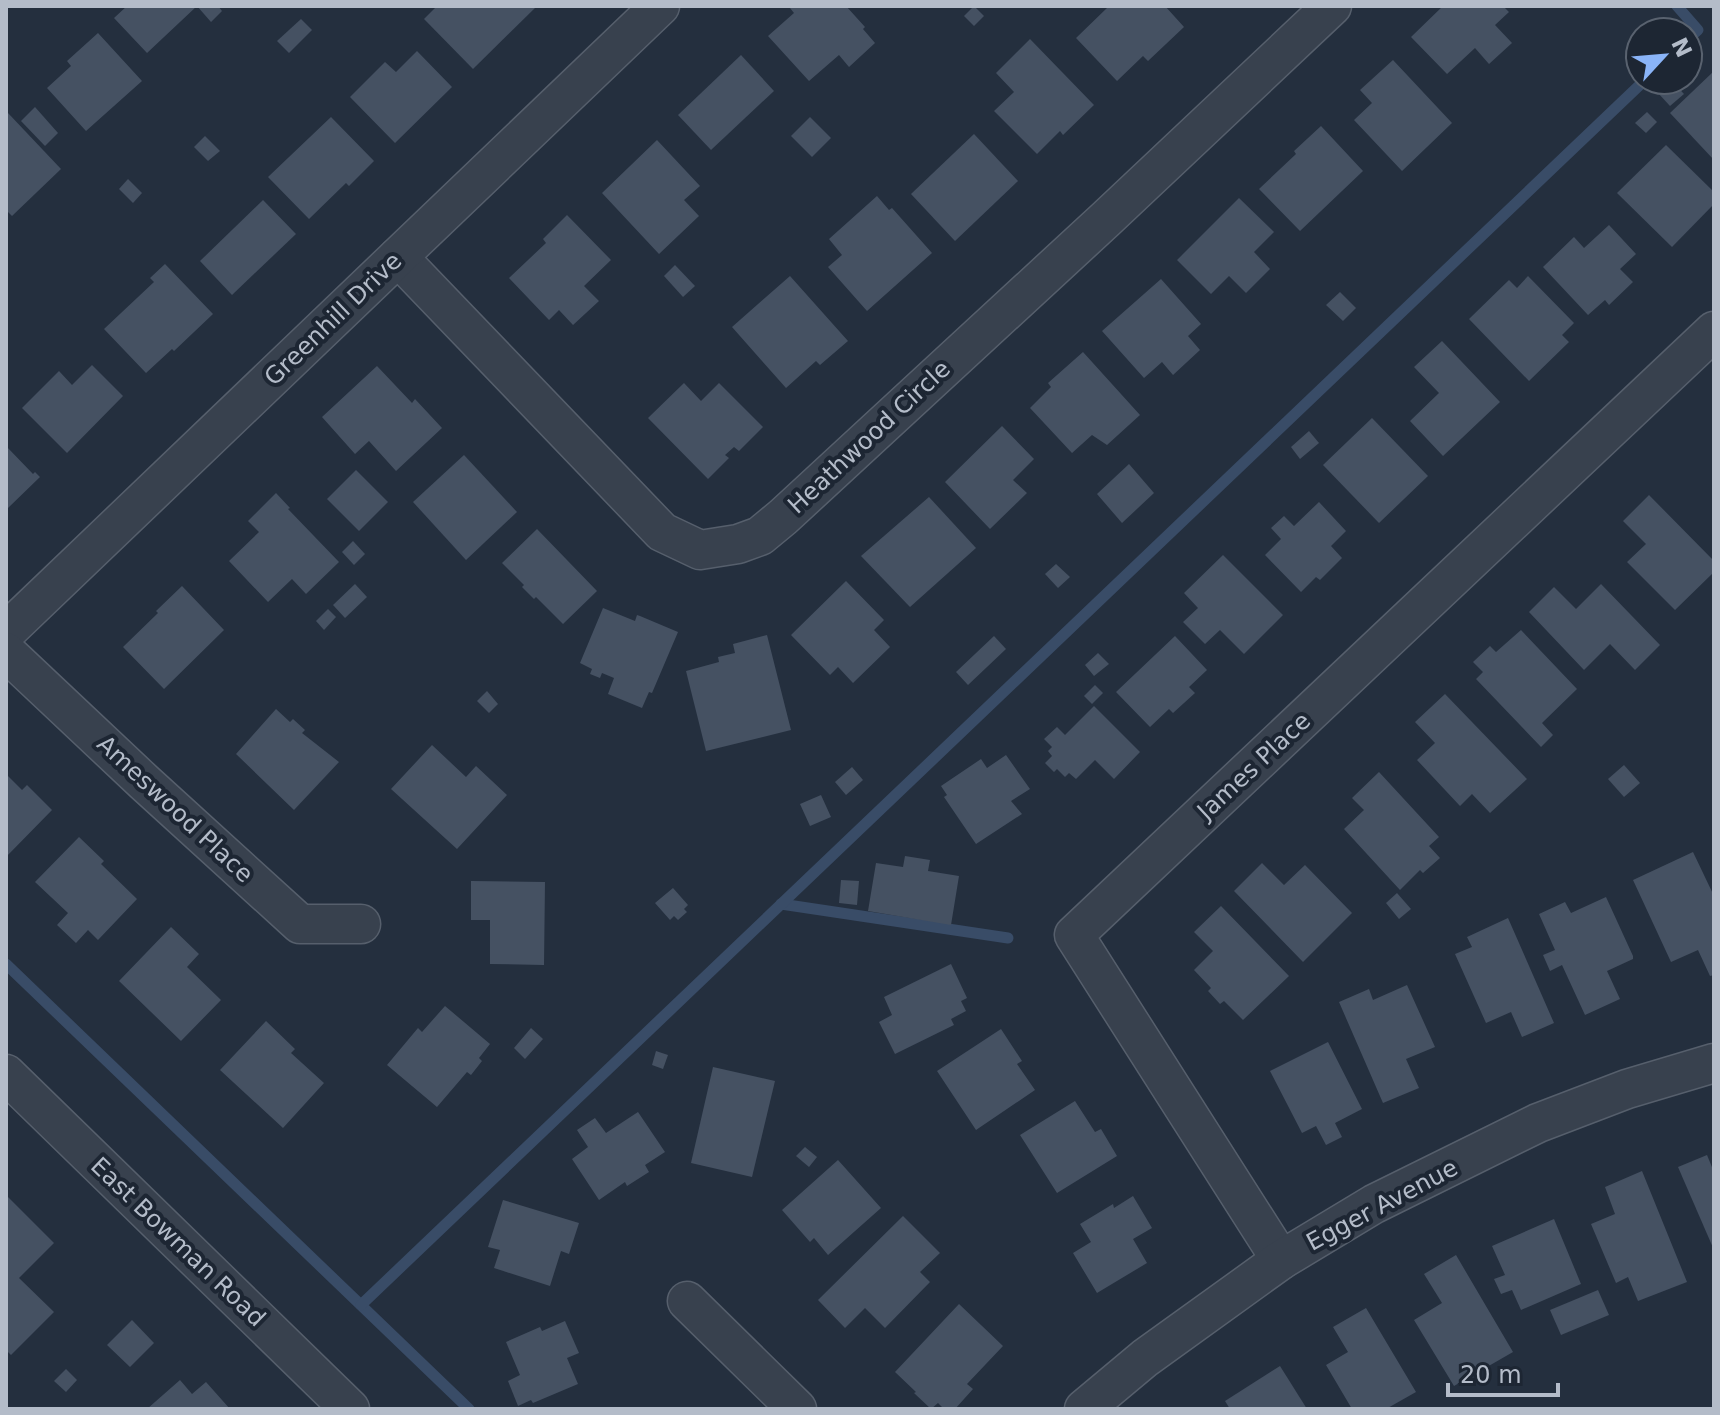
<svg xmlns="http://www.w3.org/2000/svg" width="1720" height="1415" font-family="'DejaVu Sans',sans-serif">
<style>
.lines{fill:none;stroke-linecap:round;stroke-linejoin:round}
.stream{stroke:#394c67;stroke-width:11}
.building{fill:#455162}
.minor-casing{stroke:#565f6c;stroke-width:41}
.minor{stroke:#38414e;stroke-width:38}
.labels{text-anchor:middle;dominant-baseline:central;stroke-width:8;stroke-linejoin:round;paint-order:stroke}
.street-label{font-size:24px;fill:#b4bcc9;stroke:#1d2633}
</style>
<rect width="100%" height="100%" fill="#242f3e"/>
<g class="lines">
<!-- stream -->
<g class="stream">
<polyline points="1677,6 1698,30 1688,39"/>
<polyline points="781,904 1008,938"/>
<polyline points="6,964 469,1409"/>
<polyline points="361,1305 1645,80"/>
</g>
</g>
<!-- building -->
<g class="building">
<polygon points="127,6 218,6 222,11 211,22 197,6 147,53 114,18"/>
<polygon points="437,6 533,6 535,8 473,69 424,19"/>
<polygon points="792,6 846,6 865,27 863,29 875,43 849,67 839,55 809,81 768,36 794,13 790,8"/>
<polygon points="974,6 984,16 974,26 964,16"/>
<polygon points="1105,6 1165,6 1184,27 1148,61 1143,56 1117,81 1076,38 1107,8"/>
<polygon points="1443,6 1503,6 1509,12 1495,25 1512,43 1489,64 1475,48 1447,74 1411,37"/>
<polygon points="301,19 312,30 289,53 277,41"/>
<polygon points="98,33 142,81 86,131 47,88 71,66 67,61"/>
<polygon points="1030,39 1094,105 1063,135 1060,131 1037,154 994,111 1014,92 996,73"/>
<polygon points="417,51 452,87 395,143 350,97 385,62 396,72"/>
<polygon points="741,55 774,91 711,150 678,115"/>
<polygon points="1393,60 1452,123 1402,171 1354,120 1372,103 1360,90"/>
<polygon points="1714,71 1714,160 1670,113"/>
<polygon points="1672,81 1684,94 1670,106 1658,93"/>
<polygon points="35,107 58,133 45,146 21,121"/>
<polygon points="1647,112 1657,122 1646,133 1635,123"/>
<polygon points="8,113 61,169 12,216 6,210 6,116"/>
<polygon points="331,117 374,161 349,186 346,183 309,219 268,177"/>
<polygon points="810,117 831,138 812,157 791,136"/>
<polygon points="1321,126 1363,171 1300,231 1259,189 1296,154 1294,151"/>
<polygon points="974,134 1018,181 955,241 911,194"/>
<polygon points="205,136 220,151 208,161 194,147"/>
<polygon points="657,140 700,186 684,200 699,216 659,254 602,193"/>
<polygon points="1666,145 1714,192 1714,204 1672,247 1617,193"/>
<polygon points="128,179 142,193 133,203 119,189"/>
<polygon points="877,196 889,210 892,208 932,253 867,311 828,267 842,255 829,239"/>
<polygon points="1239,198 1274,232 1254,252 1270,269 1246,293 1229,276 1211,294 1177,260"/>
<polygon points="263,200 296,234 232,295 200,261"/>
<polygon points="567,215 611,260 584,286 599,301 573,325 559,310 549,320 509,278 546,243 543,239"/>
<polygon points="1609,225 1636,254 1620,269 1633,282 1609,305 1605,300 1588,315 1543,267 1574,237 1584,248"/>
<polygon points="165,264 213,314 174,351 172,349 146,373 104,329 154,282 150,278"/>
<polygon points="675,265 695,286 683,297 664,276"/>
<polygon points="790,276 848,341 820,365 816,361 786,388 732,327"/>
<polygon points="1528,276 1574,323 1562,335 1569,342 1529,381 1469,319 1509,280 1517,288"/>
<polygon points="1161,279 1201,324 1188,336 1200,350 1173,375 1162,362 1144,378 1102,331"/>
<polygon points="1340,292 1356,308 1343,321 1326,305"/>
<polygon points="1442,341 1500,402 1443,456 1410,421 1439,393 1414,367"/>
<polygon points="1083,352 1140,415 1107,445 1092,435 1072,453 1030,408 1051,387 1048,383"/>
<polygon points="92,365 123,396 67,453 22,408 59,371 72,385"/>
<polygon points="377,366 412,403 415,399 442,428 396,471 369,441 355,454 322,417"/>
<polygon points="684,383 701,401 719,383 763,427 739,451 734,447 725,455 729,458 708,479 648,418"/>
<polygon points="1372,418 1428,476 1379,523 1323,465"/>
<polygon points="1002,426 1034,459 1013,480 1027,493 990,529 945,482"/>
<polygon points="1309,431 1319,443 1300,459 1291,447"/>
<polygon points="6,446 33,474 35,472 40,477 8,508 6,505"/>
<polygon points="464,455 517,512 466,560 413,502"/>
<polygon points="1129,464 1154,493 1122,523 1097,494"/>
<polygon points="356,470 388,502 359,531 327,499"/>
<polygon points="276,493 290,508 288,509 339,562 306,594 292,579 268,602 229,561 259,532 248,521"/>
<polygon points="1649,495 1714,561 1714,572 1675,610 1627,562 1646,544 1623,521"/>
<polygon points="929,497 976,548 910,607 861,556"/>
<polygon points="1319,502 1346,531 1331,546 1342,558 1320,580 1316,577 1301,592 1265,555 1281,539 1271,528 1284,516 1294,526"/>
<polygon points="537,529 597,591 563,624 536,597 534,599 522,587 524,585 502,563"/>
<polygon points="353,541 365,554 354,565 342,552"/>
<polygon points="1223,555 1283,615 1244,654 1220,630 1205,644 1183,622 1198,608 1184,593"/>
<polygon points="1056,564 1070,577 1058,588 1045,574"/>
<polygon points="846,581 884,620 874,630 890,647 853,683 838,667 830,675 791,635"/>
<polygon points="355,584 367,597 345,618 333,605"/>
<polygon points="1601,584 1660,645 1635,670 1610,644 1584,670 1529,612 1554,587 1576,609"/>
<polygon points="182,586 224,630 164,689 123,647 158,613 156,611"/>
<polygon points="603,608 635,621 637,615 640,616 678,632 652,693 649,692 642,708 608,694 614,678 602,673 600,678 590,674 592,669 580,663"/>
<polygon points="328,609 336,617 324,630 316,621"/>
<polygon points="1521,630 1577,689 1542,723 1553,735 1541,747 1476,679 1483,672 1473,662 1490,646 1496,652"/>
<polygon points="767,635 791,730 706,751 686,671 719,662 718,657 735,653 733,644"/>
<polygon points="994,636 1006,649 968,685 956,672"/>
<polygon points="1175,636 1207,670 1189,687 1195,693 1173,713 1169,709 1150,727 1116,692"/>
<polygon points="1098,653 1109,664 1094,676 1085,665"/>
<polygon points="1095,685 1103,693 1092,704 1084,696"/>
<polygon points="487,691 498,704 489,713 477,701"/>
<polygon points="1445,694 1527,779 1490,813 1472,794 1460,806 1417,760 1435,743 1415,722"/>
<polygon points="1094,706 1140,752 1114,779 1095,760 1076,779 1069,773 1065,777 1057,769 1054,772 1045,763 1052,756 1048,751 1052,747 1044,739 1057,727 1065,735"/>
<polygon points="276,709 290,722 293,719 305,730 302,733 339,762 294,810 236,754"/>
<polygon points="432,745 466,777 476,766 507,795 457,849 391,789"/>
<polygon points="1006,755 1030,789 1011,801 1022,814 976,844 944,797 947,795 941,786 981,759 987,768"/>
<polygon points="1624,765 1640,783 1624,797 1608,779"/>
<polygon points="852,767 863,780 846,795 835,782"/>
<polygon points="1379,772 1439,837 1429,846 1440,858 1423,873 1420,870 1400,890 1344,829 1364,810 1352,798"/>
<polygon points="6,774 22,790 27,785 52,810 6,857"/>
<polygon points="821,795 831,817 810,826 800,804"/>
<polygon points="79,837 104,861 101,864 137,899 98,940 88,930 76,943 57,925 68,913 35,882"/>
<polygon points="1693,852 1714,896 1714,975 1710,976 1698,950 1671,962 1633,880"/>
<polygon points="905,856 930,860 928,871 959,876 951,925 868,911 876,863 903,867"/>
<polygon points="1262,863 1284,885 1305,865 1352,913 1303,962 1234,891"/>
<polygon points="841,880 859,881 857,905 839,903"/>
<polygon points="471,881 545,882 544,965 490,964 490,920 471,920"/>
<polygon points="673,888 688,905 684,909 687,912 678,920 674,916 670,920 655,903"/>
<polygon points="1397,893 1411,909 1399,919 1386,903"/>
<polygon points="1606,897 1633,956 1633,959 1607,971 1620,999 1585,1015 1562,965 1550,971 1543,955 1555,950 1539,914 1565,902 1571,913"/>
<polygon points="1221,906 1289,976 1243,1020 1224,1001 1220,1004 1208,991 1211,988 1194,970 1213,951 1194,932"/>
<polygon points="1508,918 1554,1023 1522,1037 1511,1012 1486,1023 1455,954 1472,947 1467,937"/>
<polygon points="171,927 199,954 187,967 221,1000 181,1041 119,981"/>
<polygon points="951,964 967,998 961,1001 966,1011 951,1019 954,1025 895,1054 879,1022 892,1015 884,997"/>
<polygon points="1407,985 1435,1047 1406,1059 1419,1088 1383,1103 1339,1002 1369,989 1373,1000"/>
<polygon points="445,1006 490,1044 479,1058 482,1061 471,1075 467,1072 437,1107 387,1065 418,1028 422,1032"/>
<polygon points="266,1021 295,1049 291,1053 324,1083 283,1128 220,1070"/>
<polygon points="531,1028 543,1039 525,1059 514,1048"/>
<polygon points="1001,1029 1022,1061 1017,1064 1035,1090 976,1130 937,1071"/>
<polygon points="1328,1042 1362,1109 1335,1123 1342,1137 1326,1145 1316,1126 1302,1133 1270,1071"/>
<polygon points="656,1051 668,1055 663,1069 652,1065"/>
<polygon points="713,1067 775,1081 752,1177 691,1163"/>
<polygon points="1075,1101 1095,1132 1101,1129 1117,1156 1057,1193 1020,1135"/>
<polygon points="638,1112 665,1152 645,1165 649,1172 627,1186 625,1182 599,1200 572,1159 588,1147 577,1130 595,1118 606,1133"/>
<polygon points="805,1147 817,1157 809,1167 796,1156"/>
<polygon points="1707,1155 1714,1172 1714,1250 1678,1167"/>
<polygon points="838,1160 881,1208 828,1255 814,1238 810,1242 782,1210"/>
<polygon points="1642,1171 1687,1282 1638,1301 1628,1277 1616,1283 1591,1224 1615,1214 1605,1187"/>
<polygon points="6,1195 54,1243 19,1278 54,1312 11,1355 6,1350"/>
<polygon points="1133,1196 1152,1228 1133,1239 1147,1263 1097,1293 1073,1253 1091,1242 1080,1224 1113,1204 1114,1208"/>
<polygon points="503,1200 579,1223 569,1254 561,1251 550,1286 494,1268 500,1250 488,1247"/>
<polygon points="903,1216 940,1253 920,1272 930,1282 885,1328 865,1308 845,1328 818,1300"/>
<polygon points="1554,1219 1581,1284 1521,1310 1512,1290 1501,1294 1494,1279 1505,1275 1492,1246"/>
<polygon points="1456,1255 1513,1352 1454,1386 1414,1320 1442,1303 1424,1274"/>
<polygon points="1598,1290 1609,1315 1561,1335 1550,1310"/>
<polygon points="959,1304 1003,1346 967,1384 973,1389 955,1409 944,1409 938,1403 931,1409 914,1393 916,1392 895,1372"/>
<polygon points="1366,1308 1416,1392 1386,1409 1352,1409 1326,1365 1348,1352 1333,1327"/>
<polygon points="132,1320 154,1343 130,1367 107,1345"/>
<polygon points="565,1321 579,1353 567,1358 578,1384 533,1403 531,1400 518,1406 508,1381 520,1375 506,1342 540,1327 542,1331"/>
<polygon points="1280,1366 1307,1409 1230,1409 1225,1401"/>
<polygon points="66,1369 77,1380 66,1392 54,1381"/>
<polygon points="180,1380 192,1394 206,1382 230,1409 147,1409"/>
</g>
<g class="lines">
<defs>
<g id="minor">
<polyline points="398,257 662,532 700,550 738,544 760,536 783,517 1106,219 1332,6"/>
<polyline points="6,632 660,6"/>
<polyline points="6,652 144,782 300,924 361,924"/>
<polyline points="6,1074 350,1409"/>
<polyline points="1281,1260 1074,935 1714,331"/>
<polyline points="687,1301 797,1409"/>
<polyline points="1084,1409 1145,1358 1281,1260 1374,1204 1538,1123 1627,1089 1714,1063"/>
</g>
</defs>
<!-- minor casing -->
<use href="#minor" class="minor-casing"/>
<!-- minor -->
<use href="#minor" class="minor"/>
</g>
<g class="labels">
<!-- street labels -->
<g class="street-label">
<text transform="translate(333 319) rotate(-44)">Greenhill Drive</text>
<text transform="translate(869 437) rotate(-43)">Heathwood Circle</text>
<text transform="translate(1254 766) rotate(-43)">James Place</text>
<text transform="translate(175 809) rotate(43)">Ameswood Place</text>
<text transform="translate(1382 1205) rotate(-28)">Egger Avenue</text>
<text transform="translate(178 1242) rotate(44)">East Bowman Road</text>
</g>
</g>
<!-- border -->
<rect width="1720" height="1415" fill="none" stroke="#b4bcc9" stroke-width="16"/>
<!-- north arrow -->
<g transform="translate(1664 56) rotate(64)"><circle r="38" fill="#1d2633" stroke="#59626f" stroke-width="2"/>
<path d="M0-6L14 30L0 20L-14 30Z" fill="#8ab4f8"/>
<text y="-12" font-size="22" font-weight="bold" text-anchor="middle" fill="#b4bcc9">N</text>
</g>
<!-- scale -->
<path d="M1448 1383v12h110v-12" fill="none" stroke="#b4bcc9" stroke-width="4"/>
<text x="1460" y="1383" font-size="24" fill="#b4bcc9" stroke="#1d2633" stroke-width="6" paint-order="stroke">20 m</text>
</svg>
